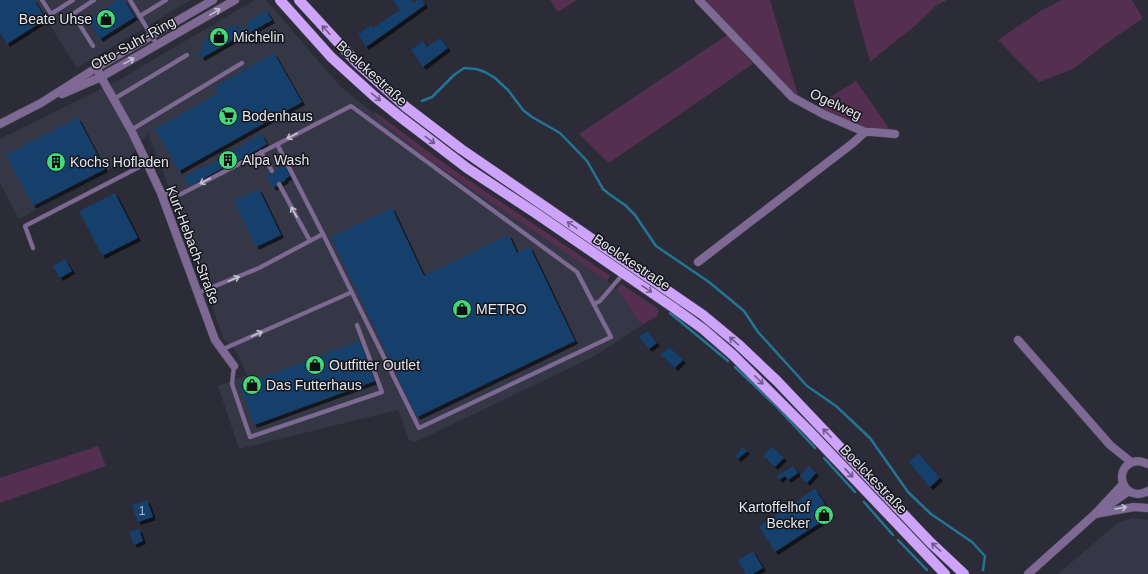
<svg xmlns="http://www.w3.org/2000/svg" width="1148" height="574" font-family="Arial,sans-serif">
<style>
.built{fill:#353747}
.green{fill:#542f50}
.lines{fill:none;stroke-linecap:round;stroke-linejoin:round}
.stream{stroke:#227595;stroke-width:2.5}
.building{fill:#173f6c;filter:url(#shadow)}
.service-casing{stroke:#494a55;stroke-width:5}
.minor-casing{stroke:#494a55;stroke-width:9}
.tertiary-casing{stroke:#494a55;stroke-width:9}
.primary-casing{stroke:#494a55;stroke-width:11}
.service{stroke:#7d6993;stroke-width:4}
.minor{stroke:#7d6993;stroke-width:8}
.tertiary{stroke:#7d6993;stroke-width:8}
.primary{stroke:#cda3fb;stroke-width:10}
.oneway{stroke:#c5c0d2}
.oneway2{stroke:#705c8a}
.labels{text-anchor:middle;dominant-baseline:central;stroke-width:3;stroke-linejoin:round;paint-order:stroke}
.number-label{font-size:12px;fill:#b1bccd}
.poi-label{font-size:14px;fill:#e4e5ed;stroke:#14151a;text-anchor:start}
.street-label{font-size:14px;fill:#e4e5ed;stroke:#14151a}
</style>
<defs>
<filter id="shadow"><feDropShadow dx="3" dy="3" stdDeviation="0" flood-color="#0009"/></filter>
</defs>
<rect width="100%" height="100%" fill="#2b2c38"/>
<!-- built -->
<g class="built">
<polygon points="34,0 191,0 77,68"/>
<polygon points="255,0 266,0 340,86 432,162 607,281 616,289 642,325 593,357 415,442 409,440 398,410 239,449 218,386 247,375 236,351 224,340 175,203 148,134 127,160 19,219 0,183 0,139 117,81"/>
<polygon points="1133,518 1148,520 1148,574 1058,574 1119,522"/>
</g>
<!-- green -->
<g class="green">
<polygon points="550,0 577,0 558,12"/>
<polygon points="705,0 770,0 799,99"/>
<polygon points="853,0 947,0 937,5 916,25 870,62"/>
<polygon points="1062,0 1132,0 1143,18 1111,40 1073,69 1039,82 998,40 1042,10"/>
<polygon points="727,35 753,64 609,163 579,134"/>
<polygon points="856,81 891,131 861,127 819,108 817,105"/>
<polygon points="375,112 448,166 609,275 610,276 607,281 432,162 373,114"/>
<polygon points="621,284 657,308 659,311 657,316 642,325 616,289"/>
<polygon points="98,446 106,466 0,503 0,478"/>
</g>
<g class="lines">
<!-- stream -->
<g class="stream">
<polyline points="422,101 432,97 454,75 464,68 476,69 485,72 495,78 508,90 523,110 532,117 560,133 587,161 603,189 609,194 625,205 635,215 656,246 709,282 744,311 758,332 807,386 836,406 870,438 908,492 931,514 972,542 985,556 983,570"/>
<polyline points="670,313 728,361"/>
<polyline points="735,367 775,405 815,448"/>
<polyline points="824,458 855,492"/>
<polyline points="864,502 893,535"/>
<polyline points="898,540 927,570"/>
</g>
</g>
<!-- building -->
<g class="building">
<polygon points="0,0 34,0 46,19 7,44 0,33"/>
<polygon points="118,0 124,0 135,17 100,39 88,19"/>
<polygon points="393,0 411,0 413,3 417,0 422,0 425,5 366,47 358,34 371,25 373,28 400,10"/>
<polygon points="266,10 272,20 251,32 246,23"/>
<polygon points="235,24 238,29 243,27 249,36 243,39 242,35 202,58 198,52 204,48 201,43"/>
<polygon points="440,38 448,48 423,67 411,50 423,41 427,47"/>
<polygon points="274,53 302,102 179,171 155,129 218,93 215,87"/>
<polygon points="78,118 105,169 33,206 6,155"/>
<polygon points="261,134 267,144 231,165 230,164 208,176 190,187 184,177 202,167 204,168"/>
<polygon points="285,165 290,176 285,179 286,180 273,188 266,175"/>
<polygon points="259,189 281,235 256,247 234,201"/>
<polygon points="115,193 138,238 102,256 79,211"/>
<polygon points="392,208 424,276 509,235 517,253 530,247 575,341 417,417 331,237"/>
<polygon points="65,259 72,271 60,278 53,266"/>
<polygon points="647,331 657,343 649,349 639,337"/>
<polygon points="360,341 375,381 254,425 240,386"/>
<polygon points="669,347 683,360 675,368 661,355"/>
<polygon points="743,447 747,451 738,459 735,456"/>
<polygon points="772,447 784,458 775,467 763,456"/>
<polygon points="919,454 940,478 930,487 909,462"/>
<polygon points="793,466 798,473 788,480 785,476 779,480 777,476"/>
<polygon points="809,466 816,473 807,483 800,476"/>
<polygon points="815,489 832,515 775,552 759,526"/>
<polygon points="147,500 153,517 138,522 132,505"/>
<polygon points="139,529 143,541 134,545 129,532"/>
<polygon points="753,551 763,568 753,574 746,574 738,560"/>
</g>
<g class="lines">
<defs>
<g id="service">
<polyline points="42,0 51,14 73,0"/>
<polyline points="130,0 157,45"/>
<polyline points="140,16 166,0"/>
<polyline points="93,46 73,14 94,0"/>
<polyline points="114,99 187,55"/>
<polyline points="131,130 242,63"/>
<polyline points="261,152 272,171"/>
<polyline points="279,184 310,241"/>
<polyline points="161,193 172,196 181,194 351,106 577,272 611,337 419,428 323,234 277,144"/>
<polyline points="33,248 25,226 147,163"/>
<polyline points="198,293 259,268 323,234"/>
<polyline points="594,304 600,301 623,274"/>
<polyline points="221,350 352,292"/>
<polyline points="234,366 232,384 250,437 382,392 357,325"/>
</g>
<g id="minor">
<polyline points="96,68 131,130 147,163 161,193 215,340 234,366"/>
<polyline points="865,132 872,132 895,134"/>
<polyline points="698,262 853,143 865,132 823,114 792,97 699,0"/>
<polyline points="1018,340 1110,445 1131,462"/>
<path d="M1148,464C1143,462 1139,460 1133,462C1111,470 1125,504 1148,491"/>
<polyline points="1109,505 1129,491"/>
<polyline points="1095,514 1134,507 1148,508"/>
<polyline points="1028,574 1095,514 1123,484"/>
</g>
<g id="tertiary">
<polyline points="62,94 101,77 235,0"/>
<polyline points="0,124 41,103 96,68 213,0"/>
</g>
<g id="primary">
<polyline points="280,0 331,57 374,96 399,116 467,168 534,212 674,308 703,329 733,355 808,430 945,574"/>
<polyline points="299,0 357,63 406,107 461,149 703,315 738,344 777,381 930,542 964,574"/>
</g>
</defs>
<!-- service casing -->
<use href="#service" class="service-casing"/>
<!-- minor casing -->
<use href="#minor" class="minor-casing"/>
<!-- tertiary casing -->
<use href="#tertiary" class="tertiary-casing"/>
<!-- primary casing -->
<use href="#primary" class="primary-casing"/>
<!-- service -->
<use href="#service" class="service"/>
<!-- minor -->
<use href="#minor" class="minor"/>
<!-- tertiary -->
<use href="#tertiary" class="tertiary"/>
<!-- primary -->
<use href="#primary" class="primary"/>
</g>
<!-- one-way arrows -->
<defs><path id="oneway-shaft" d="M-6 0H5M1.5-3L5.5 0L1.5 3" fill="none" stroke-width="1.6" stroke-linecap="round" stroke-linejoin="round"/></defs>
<g class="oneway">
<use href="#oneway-shaft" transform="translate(215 12) rotate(-31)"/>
<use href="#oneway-shaft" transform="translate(129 61) rotate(-29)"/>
<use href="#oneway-shaft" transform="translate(292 136) rotate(153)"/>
<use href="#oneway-shaft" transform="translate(205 181) rotate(153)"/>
<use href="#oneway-shaft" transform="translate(294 212) rotate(-119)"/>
<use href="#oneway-shaft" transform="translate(234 279) rotate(-23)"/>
<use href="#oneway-shaft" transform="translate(257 334) rotate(-24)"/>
<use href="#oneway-shaft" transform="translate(1121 508) rotate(-10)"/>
</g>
<g class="oneway2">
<use href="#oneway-shaft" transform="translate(326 30) rotate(-132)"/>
<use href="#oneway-shaft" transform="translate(376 97) rotate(40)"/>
<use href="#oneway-shaft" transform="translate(430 140) rotate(38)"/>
<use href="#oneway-shaft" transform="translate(572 225) rotate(-146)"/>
<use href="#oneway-shaft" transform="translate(647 289) rotate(34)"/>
<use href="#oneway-shaft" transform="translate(734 341) rotate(-139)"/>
<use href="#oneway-shaft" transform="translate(759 380) rotate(45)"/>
<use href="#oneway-shaft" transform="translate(827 433) rotate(-134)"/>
<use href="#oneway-shaft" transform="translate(849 473) rotate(47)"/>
<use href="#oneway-shaft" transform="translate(936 547) rotate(-139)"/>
</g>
<!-- icons -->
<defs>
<symbol id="shop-disc" viewBox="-11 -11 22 22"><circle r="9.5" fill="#46d77a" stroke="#14151a"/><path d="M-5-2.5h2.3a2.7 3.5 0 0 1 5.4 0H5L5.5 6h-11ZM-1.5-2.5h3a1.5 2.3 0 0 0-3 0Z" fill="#111"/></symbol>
<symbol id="supermarket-disc" viewBox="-11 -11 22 22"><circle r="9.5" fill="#46d77a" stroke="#14151a"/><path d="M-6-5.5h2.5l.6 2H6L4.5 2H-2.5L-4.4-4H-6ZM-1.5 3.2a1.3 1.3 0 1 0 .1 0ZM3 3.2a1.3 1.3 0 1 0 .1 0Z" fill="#111"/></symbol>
<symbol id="building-disc" viewBox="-11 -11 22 22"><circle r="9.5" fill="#46d77a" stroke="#14151a"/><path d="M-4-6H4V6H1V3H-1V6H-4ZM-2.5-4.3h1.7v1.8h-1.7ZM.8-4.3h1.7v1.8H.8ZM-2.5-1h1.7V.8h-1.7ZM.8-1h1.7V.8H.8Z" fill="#111"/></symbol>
</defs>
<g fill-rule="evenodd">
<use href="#shop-disc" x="95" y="8" width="22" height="22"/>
<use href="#shop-disc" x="208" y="26" width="22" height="22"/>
<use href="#supermarket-disc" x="217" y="105" width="22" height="22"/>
<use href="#building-disc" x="217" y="149" width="22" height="22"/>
<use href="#building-disc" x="45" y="151" width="22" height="22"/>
<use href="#shop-disc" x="451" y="298" width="22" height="22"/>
<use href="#shop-disc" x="304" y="354" width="22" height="22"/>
<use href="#shop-disc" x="241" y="374" width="22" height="22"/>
<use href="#shop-disc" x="813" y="504" width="22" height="22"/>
</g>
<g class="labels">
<!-- number labels -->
<g class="number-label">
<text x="142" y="511">1</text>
</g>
<!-- poi labels -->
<g class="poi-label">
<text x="92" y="19" text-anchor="end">Beate Uhse</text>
<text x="233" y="37">Michelin</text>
<text x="242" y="116">Bodenhaus</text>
<text x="242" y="160">Alpa Wash</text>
<text x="70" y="162">Kochs Hofladen</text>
<text x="476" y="309">METRO</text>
<text x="329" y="365">Outfitter Outlet</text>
<text x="266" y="385">Das Futterhaus</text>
<text x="810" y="507" text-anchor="end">Kartoffelhof<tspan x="810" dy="16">Becker</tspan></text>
</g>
<!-- street labels -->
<g class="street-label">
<text transform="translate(133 43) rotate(-29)">Otto-Suhr-Ring</text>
<text transform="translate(372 73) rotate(42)">Boelckestraße</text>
<text transform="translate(836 104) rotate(25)">Ogelweg</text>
<text transform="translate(193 245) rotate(69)">Kurt-Hebach-Straße</text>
<text transform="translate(632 262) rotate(34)">Boelckestraße</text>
<text transform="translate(874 479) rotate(46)">Boelckestraße</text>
</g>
</g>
</svg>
